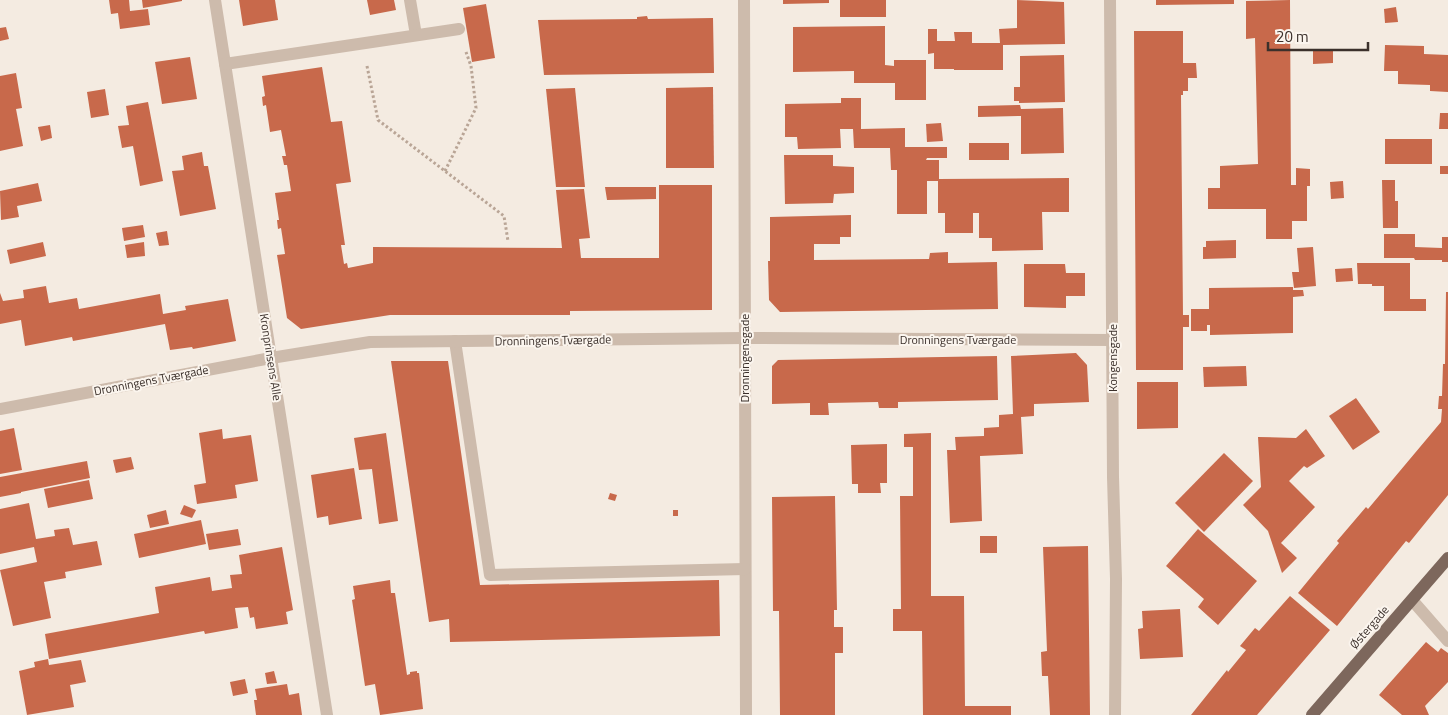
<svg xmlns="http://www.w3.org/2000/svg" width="1448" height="715" font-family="'Titillium Web',sans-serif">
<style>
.building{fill:#c8694b}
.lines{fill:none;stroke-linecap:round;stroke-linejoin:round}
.path{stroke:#b9a596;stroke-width:3;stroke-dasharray:2.5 2.5;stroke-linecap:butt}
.minor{stroke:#cdbbac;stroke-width:12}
.major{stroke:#7d675c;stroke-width:12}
.labels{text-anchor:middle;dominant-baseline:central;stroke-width:4;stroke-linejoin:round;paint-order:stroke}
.street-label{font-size:12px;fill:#3b302b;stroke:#fbf5ee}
</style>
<rect width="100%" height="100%" fill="#f4ebe1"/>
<!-- building -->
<g class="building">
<polygon points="109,0 129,0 130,11 148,9 150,25 120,29 118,13 111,14"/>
<polygon points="142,0 182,0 182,1 143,8"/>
<polygon points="239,0 275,0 278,20 243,26"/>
<polygon points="367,0 394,0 396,10 370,15"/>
<polygon points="783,0 829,0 829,3 783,4"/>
<rect x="840" y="0" width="46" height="17"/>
<polygon points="1017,0 1064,2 1065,44 1003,45 1003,70 954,70 954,69 934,69 934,53 928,54 928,29 937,29 937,41 955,41 954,32 972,32 972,43 1000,43 999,29 1017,28"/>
<polygon points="1156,0 1234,0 1234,4 1156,5"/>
<polygon points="1290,0 1291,185 1296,185 1296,168 1310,169 1310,186 1307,186 1307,221 1292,221 1292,239 1266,239 1266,209 1208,209 1208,188 1220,188 1220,166 1258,164 1255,38 1246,39 1246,1"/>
<polygon points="486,4 495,58 472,62 463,8"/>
<polygon points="1396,7 1398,22 1385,23 1384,9"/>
<polygon points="647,16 648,19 713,18 714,73 544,75 538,20 637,19 637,17"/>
<polygon points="885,26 885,65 894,66 894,60 926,60 926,100 895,100 895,83 854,83 854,71 793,72 793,27"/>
<polygon points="6,27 9,39 0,41 0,28"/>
<polygon points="1134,31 1183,31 1183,63 1196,63 1197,78 1188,78 1188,91 1183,91 1183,95 1181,95 1183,315 1189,315 1189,327 1183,327 1183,370 1136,370"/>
<polygon points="1385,45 1424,46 1424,54 1448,55 1448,92 1430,91 1430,85 1398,84 1398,71 1384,71"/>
<polygon points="1313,50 1333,50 1333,63 1313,64"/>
<polygon points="1064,55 1065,102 1019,103 1019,101 1014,101 1014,87 1020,87 1020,56"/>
<polygon points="190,57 197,99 162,104 155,62"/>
<polygon points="322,67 331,122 342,121 351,182 336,184 345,245 341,245 344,264 347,263 348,268 373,263 373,247 562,248 556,190 584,189 590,238 579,239 581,258 659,258 659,185 712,185 712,310 570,311 570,315 390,315 301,329 287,318 277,255 285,254 281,228 278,229 277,220 279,220 275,193 291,191 287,165 284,165 283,160 282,156 286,156 281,130 270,132 266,105 263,106 262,97 265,96 262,76"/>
<polygon points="16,73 22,108 16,109 23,146 0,151 0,76"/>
<polygon points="713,87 714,168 666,168 666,88"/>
<polygon points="575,88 585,187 556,187 546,89"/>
<polygon points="105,89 109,115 91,118 87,92"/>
<polygon points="841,98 861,98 861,129 905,128 905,147 947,147 947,158 927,158 926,160 939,160 939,179 1069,178 1069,212 1042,212 1043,250 992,251 992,238 979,238 979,213 973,213 973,233 945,233 945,213 938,213 938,181 927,181 927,214 897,214 897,170 891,170 890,148 854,148 853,129 840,129 841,148 798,149 797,137 785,137 785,104 841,103"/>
<polygon points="148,102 163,181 140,186 133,146 122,148 118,126 129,125 126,106"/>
<polygon points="1020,105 1021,109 1063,108 1064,153 1021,154 1021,116 978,117 978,106"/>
<polygon points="1440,113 1448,113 1448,129 1439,129"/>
<polygon points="941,123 943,141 927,142 926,124"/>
<polygon points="50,125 52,138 41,141 38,127"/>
<rect x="1385" y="139" width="47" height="25"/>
<rect x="969" y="143" width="40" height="17"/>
<polygon points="202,152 204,166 208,166 216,209 180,216 172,171 184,170 182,156"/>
<polygon points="784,155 833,155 833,166 854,167 854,193 834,194 833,203 785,204"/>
<rect x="1440" y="166" width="8" height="8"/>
<polygon points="1382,180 1395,180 1395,201 1398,201 1398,228 1383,228"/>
<polygon points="1343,181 1344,198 1331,199 1330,182"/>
<polygon points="38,183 42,201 17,206 19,217 1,220 0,191"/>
<polygon points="605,187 656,187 656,199 607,200"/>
<polygon points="851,215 851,237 840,237 840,244 814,244 814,260 929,259 930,253 948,252 948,263 997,262 998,309 780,312 769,300 768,261 770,261 770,217"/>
<polygon points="143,225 145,237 124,241 122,228"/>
<polygon points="167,231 169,245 159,246 156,233"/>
<polygon points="1384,234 1415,234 1415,247 1442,248 1442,237 1448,237 1448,262 1442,262 1442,260 1415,260 1414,258 1384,258"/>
<polygon points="1236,240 1236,258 1203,259 1203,247 1206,247 1206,241"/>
<polygon points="43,242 46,256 10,264 7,250"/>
<polygon points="144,242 145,256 127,258 125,245"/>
<polygon points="1313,247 1316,286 1294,288 1292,272 1299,272 1297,248"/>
<polygon points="1357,263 1410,263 1410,299 1426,299 1426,311 1384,311 1384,286 1372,286 1372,284 1358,284"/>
<polygon points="1024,264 1065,264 1066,273 1085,273 1085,296 1066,296 1066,308 1024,307"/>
<polygon points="1352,268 1353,281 1336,282 1335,269"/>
<polygon points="46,286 49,303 77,298 79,309 160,294 163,314 186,310 185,306 228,299 236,341 193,349 192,347 170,350 165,324 73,341 72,337 25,346 21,320 0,324 0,293 3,301 24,298 23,290"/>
<polygon points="1293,287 1293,290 1303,290 1304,296 1293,297 1293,333 1210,335 1210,325 1207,325 1207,331 1191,331 1191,309 1209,309 1209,288"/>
<polygon points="1446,292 1448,292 1448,495 1409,543 1406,541 1337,626 1298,593 1339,543 1337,541 1366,507 1368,509 1441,422 1442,409 1438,409 1439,396 1442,396 1443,364 1445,364"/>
<polygon points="1076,353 1087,365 1089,402 1034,404 1034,416 1021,417 1023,454 980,456 982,521 950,523 947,450 956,450 955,437 984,436 984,428 999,427 999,415 1013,414 1011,356"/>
<polygon points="997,356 998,400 898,402 898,408 879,408 878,402 828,403 829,415 810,415 810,403 772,404 772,366 778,360"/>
<polygon points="391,361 448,361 480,585 719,580 720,636 450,642 449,619 429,622"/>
<polygon points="1246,366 1247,386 1204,387 1203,367"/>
<polygon points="1137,382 1178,382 1178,428 1137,429"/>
<polygon points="1356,398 1380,432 1353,450 1329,416"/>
<polygon points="14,428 22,470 0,474 0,431"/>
<polygon points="222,429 223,439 251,435 258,481 235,485 237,498 197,504 194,485 206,483 199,433"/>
<polygon points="1306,429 1325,456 1307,468 1304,466 1289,481 1315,507 1281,543 1297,558 1282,573 1268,531 1243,505 1261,487 1258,437 1296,438"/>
<polygon points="386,433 398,521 379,524 372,469 359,470 354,438"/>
<polygon points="931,433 931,596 964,596 965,706 1011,706 1011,715 923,715 922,631 893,631 893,609 901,609 900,496 913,496 913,447 904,447 904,434"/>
<polygon points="887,444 887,483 880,483 881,493 858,493 858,484 852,484 851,445"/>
<polygon points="1224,453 1253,481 1204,532 1175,503"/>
<polygon points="131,457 134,469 116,473 113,460"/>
<polygon points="87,461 90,478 21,492 21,493 0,497 0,477"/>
<polygon points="354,468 362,519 329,525 328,516 317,518 311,475"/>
<polygon points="89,480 93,499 48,508 44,489"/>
<polygon points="610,493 617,495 615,501 608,499"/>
<polygon points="835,496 837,610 834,610 834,627 843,627 843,653 835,653 835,715 780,715 779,611 773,611 772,497"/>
<polygon points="29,503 36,539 55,536 54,530 69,528 73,545 97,541 102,565 65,572 66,578 44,582 51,618 13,626 0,570 37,562 34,547 0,554 0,509"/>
<polygon points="184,505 196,510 192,518 180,514"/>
<polygon points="166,510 169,524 150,528 147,515"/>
<rect x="673" y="510" width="5" height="6"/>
<polygon points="201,520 206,544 139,558 134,534"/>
<polygon points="238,529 241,545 209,550 206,534"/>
<polygon points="1198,529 1257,581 1218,625 1198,607 1204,599 1166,566"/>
<rect x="980" y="536" width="17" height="17"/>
<polygon points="1088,546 1090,715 1050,715 1048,676 1042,676 1041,652 1047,651 1043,547"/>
<polygon points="282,547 293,610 286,612 288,624 256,629 254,617 250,618 248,607 235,608 238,628 205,634 204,631 49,659 45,634 159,613 155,587 210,577 212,591 232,588 230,575 242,574 239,555"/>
<polygon points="390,580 391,593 395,593 407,675 410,674 410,672 417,671 417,673 419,673 423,709 380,715 375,684 365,686 352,600 355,599 353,586"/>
<polygon points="1290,596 1330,630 1257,715 1191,715 1227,670 1228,672 1246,650 1240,646 1255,628 1259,631"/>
<polygon points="1180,609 1183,657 1140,659 1138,629 1143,628 1142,611"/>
<polygon points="1426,642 1438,652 1441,648 1448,653 1448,682 1425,706 1429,715 1402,715 1379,695"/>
<polygon points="48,659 49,665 81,660 86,682 70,685 74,707 27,715 19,671 35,667 34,662"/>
<polygon points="274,671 277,683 267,684 265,673"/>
<polygon points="245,679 248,693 233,696 230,682"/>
<polygon points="287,684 289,695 299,693 302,715 256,715 254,700 257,700 255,689"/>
</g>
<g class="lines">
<!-- path -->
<g class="path">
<polyline points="367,66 378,120 504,216 508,241"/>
<polyline points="445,171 476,108 471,66 466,52"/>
</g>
<!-- minor -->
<g class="minor">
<polyline points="215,0 327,715"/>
<polyline points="410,0 416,35"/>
<polyline points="744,0 746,715"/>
<polyline points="1110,0 1113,477 1116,579 1115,715"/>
<polyline points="225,64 459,29"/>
<polyline points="455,341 490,575 745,569"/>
<polyline points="0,409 271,358 370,342 744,338 1112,340"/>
<polyline points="1412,600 1448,641"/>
</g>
<!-- major -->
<polyline class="major" points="1312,715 1448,558"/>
</g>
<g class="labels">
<!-- street labels -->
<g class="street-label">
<text x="958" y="339">Dronningens Tværgade</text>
<text transform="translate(553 340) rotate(-1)">Dronningens Tværgade</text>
<text transform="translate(271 357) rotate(81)">Kronprinsens Alle</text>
<text transform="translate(744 358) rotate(-90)">Dronningensgade</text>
<text transform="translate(1112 358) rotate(-90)">Kongensgade</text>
<text transform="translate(151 380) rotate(-11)">Dronningens Tværgade</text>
<text transform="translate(1369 627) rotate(-49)">Østergade</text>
</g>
</g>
<!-- scale -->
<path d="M1268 42v8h100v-8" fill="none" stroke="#3b302b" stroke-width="2.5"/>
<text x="1276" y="42" font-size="15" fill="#3b302b" stroke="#fbf5ee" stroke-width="4" paint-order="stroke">20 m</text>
</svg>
